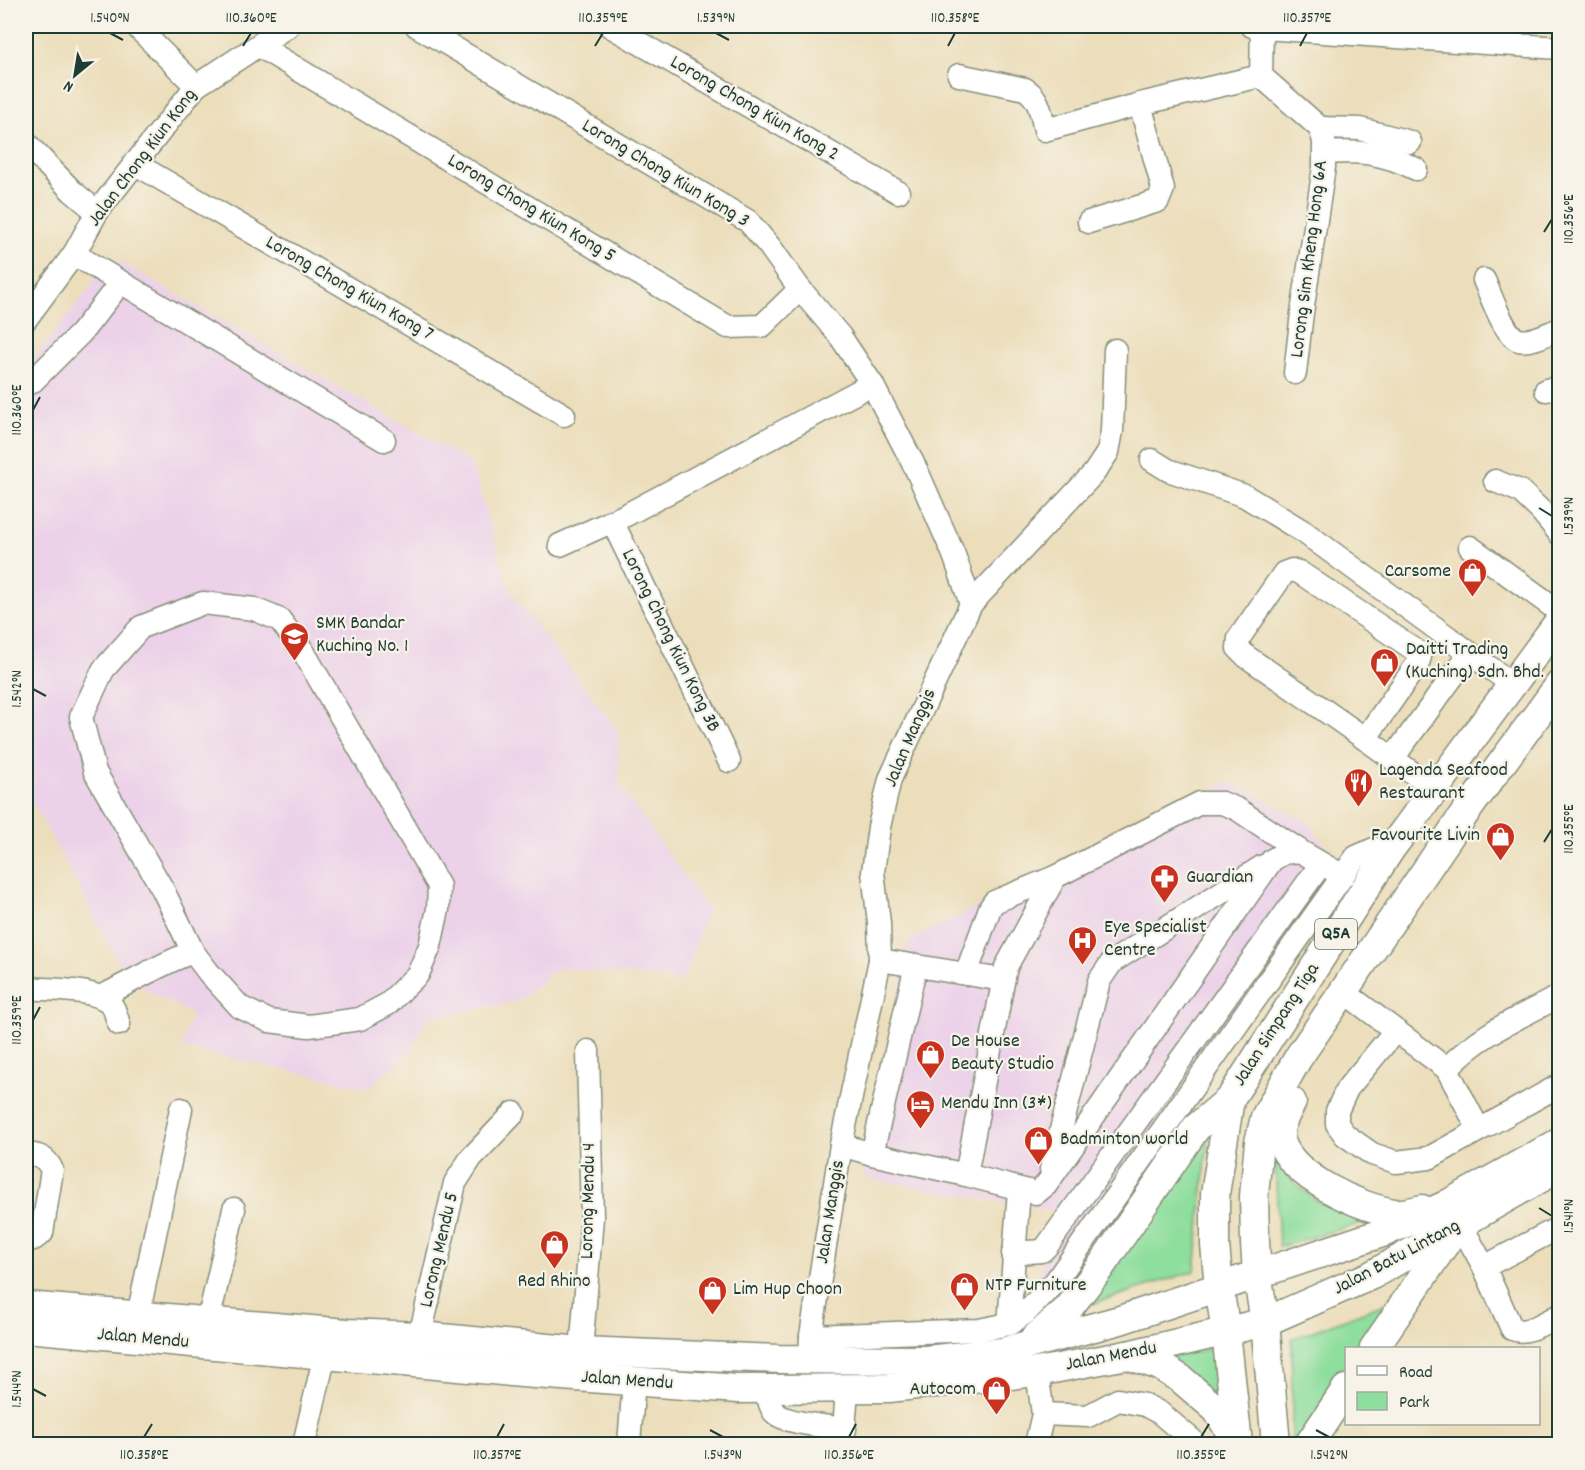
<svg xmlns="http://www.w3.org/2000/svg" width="1585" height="1470" font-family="Dekko,sans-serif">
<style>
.built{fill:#ecd1e9}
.green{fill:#8ede9d;stroke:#568e68;stroke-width:1.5}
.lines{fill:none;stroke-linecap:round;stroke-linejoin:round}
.minor-casing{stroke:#868e78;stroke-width:25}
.major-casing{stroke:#868e78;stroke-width:31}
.minor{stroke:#fff;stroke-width:22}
.major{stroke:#fff;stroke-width:28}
.ticks{fill:none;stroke:#1f3d34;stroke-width:2}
.labels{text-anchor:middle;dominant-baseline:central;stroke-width:4.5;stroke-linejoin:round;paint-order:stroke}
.shield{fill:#f7f3e8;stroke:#60746a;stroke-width:1.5}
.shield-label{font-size:18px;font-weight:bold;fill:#1f3d34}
.street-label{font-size:20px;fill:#1f3d34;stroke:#f7f3e8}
.poi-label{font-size:20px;fill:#1f3d34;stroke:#f7f3e8;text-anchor:start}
.neatline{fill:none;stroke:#1f3d34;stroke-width:2}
.ticks-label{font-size:15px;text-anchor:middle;fill:#1f3d34}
</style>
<rect width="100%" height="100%" fill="#f7f3e8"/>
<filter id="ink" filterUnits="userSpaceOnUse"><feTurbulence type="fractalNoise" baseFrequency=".0167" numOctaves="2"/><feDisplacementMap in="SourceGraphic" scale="12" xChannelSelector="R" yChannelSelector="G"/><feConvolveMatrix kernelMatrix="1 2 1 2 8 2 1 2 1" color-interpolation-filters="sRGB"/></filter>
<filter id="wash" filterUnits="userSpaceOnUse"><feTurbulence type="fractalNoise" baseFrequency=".008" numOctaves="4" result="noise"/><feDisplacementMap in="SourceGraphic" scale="24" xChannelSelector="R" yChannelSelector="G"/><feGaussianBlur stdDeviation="1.35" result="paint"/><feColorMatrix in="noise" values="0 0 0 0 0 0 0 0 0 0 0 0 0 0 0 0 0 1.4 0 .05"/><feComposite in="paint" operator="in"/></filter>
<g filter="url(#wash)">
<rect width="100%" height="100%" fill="#ecdebb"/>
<!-- built -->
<g class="built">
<polygon points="106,254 471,463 511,593 618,731 619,785 708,909 683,980 557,968 519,1001 428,1018 409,1054 368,1088 181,1047 192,1014 129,981 26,790 26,365 32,361 89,289"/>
<polygon points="1228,781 1309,823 1339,866 1036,1294 1053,1211 864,1178 908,942"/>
</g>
<!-- green -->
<g class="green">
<polygon points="1209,1128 1195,1271 1079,1308"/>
<polygon points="1275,1159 1295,1184 1319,1202 1369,1221 1279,1247"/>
<polygon points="1400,1298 1365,1348 1346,1348 1346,1374 1297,1444 1292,1444 1292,1339"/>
<polygon points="1216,1348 1223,1402 1162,1358"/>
</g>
</g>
<g filter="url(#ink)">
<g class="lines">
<defs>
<g id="minor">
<polyline points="136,26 196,86"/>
<polyline points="417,26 748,221 770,247 800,289 840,336 872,384 917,471 954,555 971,604"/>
<polyline points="610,26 898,192"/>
<polyline points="1252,26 1262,28 1560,48"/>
<polyline points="1262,28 1261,76 1320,128 1324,141 1324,167 1302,313 1295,373"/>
<polyline points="259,46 728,327 762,326 800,289"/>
<path d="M959,75L1025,89C1040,98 1041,114 1045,130L1140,104L1261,76"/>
<polyline points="1320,128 1360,129 1410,142"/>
<polyline points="26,143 72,191 97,212"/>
<path d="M1324,153C1361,151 1382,152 1416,169"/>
<polyline points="134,163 564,415"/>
<polyline points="1089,222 1158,201 1163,189 1140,104"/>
<polyline points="74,254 384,440"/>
<path d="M1484,280C1490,293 1505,337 1519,340C1531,343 1548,333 1560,329"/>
<polyline points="26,319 74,254 97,212 196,86 288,26"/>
<polyline points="26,385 33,381 81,333 121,282"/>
<polyline points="1546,390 1560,387"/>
<polyline points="1152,460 1168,470 1245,496 1304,532 1512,684"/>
<polyline points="1495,481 1520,491 1541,511 1560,534"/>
<polyline points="612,521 729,761"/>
<polyline points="560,545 626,515 872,384"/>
<polyline points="1470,547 1560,612"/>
<polygon points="203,603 254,609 280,620 303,651 439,886 438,909 430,946 418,974 388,1004 360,1019 309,1026 269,1021 240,1007 209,973 193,952 163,890 95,772 81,717 103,670 141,627"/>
<path d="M1365,739L1418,663L1420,657L1418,652L1299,572L1292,570L1284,573L1239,638L1238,648L1247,657C1310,700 1373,743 1434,789"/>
<polyline points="1393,758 1470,653"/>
<polyline points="880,960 1003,980"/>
<polyline points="966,974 990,908 994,902 1055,877"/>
<path d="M26,988C47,990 93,988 109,1002C115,1007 116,1017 119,1024"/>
<polyline points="1344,992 1447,1069 1479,1130"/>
<path d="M101,997C131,982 162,963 193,952"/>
<polyline points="1395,1031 1347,1089 1337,1111 1337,1124 1345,1135 1372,1154 1396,1162 1429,1158 1560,1085"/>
<path d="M1447,1069C1477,1035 1520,1017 1560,996"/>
<polyline points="841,1145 872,1154 966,1175 1036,1193 1046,1185 1272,860 1284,853 1300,851"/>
<path d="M26,1154C39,1155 46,1157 52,1170L42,1233L34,1239L26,1238"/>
<polyline points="872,1154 916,965"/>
<polyline points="1051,1169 1099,981 1112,962 1263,866"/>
<polyline points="966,1175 1006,967 1055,877 1200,803 1222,803 1237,809 1300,851 1343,876"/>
<path d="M1461,1225L1484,1267L1512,1329C1527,1336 1546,1321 1560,1315"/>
<polyline points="1013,1253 1042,1251 1047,1246 1321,864"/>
<polyline points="1484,1267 1560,1227"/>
<polyline points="138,1316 181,1109"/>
<polyline points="208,1322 234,1209"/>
<polyline points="1009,1324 1019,1190"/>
<polyline points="420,1336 455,1183 471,1158 514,1113"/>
<polyline points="811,1336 979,1330 1009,1324 1024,1314 1055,1282 1356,857 1374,849 1390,850"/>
<polyline points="581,1351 592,1218 588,1051"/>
<polyline points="810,1359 811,1336 841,1145 880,960 879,923 873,872 879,827 890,779 971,604 1094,473 1108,452 1112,431 1115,350"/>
<path d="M766,1389C768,1397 769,1405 774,1412C785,1424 828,1426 845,1429"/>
<polyline points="1043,1414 1088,1416 1118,1400 1145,1405 1160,1413 1192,1440 1193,1444"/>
<polyline points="304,1444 325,1354"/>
<polyline points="629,1444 634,1381"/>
<polyline points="843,1444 847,1389"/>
<polyline points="1036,1444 1043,1414 1037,1372"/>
</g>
<g id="major">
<path d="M1292,1102C1286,1114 1277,1127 1281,1141C1292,1177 1360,1208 1395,1213C1403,1214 1414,1211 1422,1209"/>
<polyline points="26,1306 347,1333 420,1336 581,1351 779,1359 926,1360 1002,1352 1120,1320 1385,1232 1444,1206 1560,1142"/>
<polyline points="26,1328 522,1373 738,1389 889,1388 1037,1372 1127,1355 1265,1322 1372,1275 1560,1167"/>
<polyline points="1034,1339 1068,1309 1099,1269 1196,1128 1230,1099"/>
<polyline points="1374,1348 1453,1232"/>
<polyline points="1127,1355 1160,1366 1181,1379 1217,1410 1235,1440"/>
<polyline points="1238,1444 1226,1332 1219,1287 1215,1245 1215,1194 1230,1099 1390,850 1560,620"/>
<polyline points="1276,1444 1265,1322 1257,1273 1255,1243 1254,1196 1259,1142 1265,1117 1298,1058 1463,816 1560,684"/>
<polyline points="1309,1444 1346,1389"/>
</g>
</defs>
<!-- minor casing -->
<use href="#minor" class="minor-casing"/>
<!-- major casing -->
<use href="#major" class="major-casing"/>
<!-- minor -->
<use href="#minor" class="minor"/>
<!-- major -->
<use href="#major" class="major"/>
</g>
</g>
<!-- ticks -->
<path class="ticks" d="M110,33L123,40M716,33L729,40M243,46L251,33M595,46L603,33M948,46L955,33M1300,46L1307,33M1544,232L1552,219M33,410L40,397M1539,508L1552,516M33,689L46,696M1544,842L1552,829M33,1020L40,1007M1539,1208L1552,1216M33,1389L46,1396M710,1430L723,1437M1316,1430L1329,1437M144,1437L152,1424M497,1437L504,1424M849,1437L856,1424M1201,1437L1209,1424"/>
<!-- icons -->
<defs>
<symbol id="shop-pin" viewBox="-11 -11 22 30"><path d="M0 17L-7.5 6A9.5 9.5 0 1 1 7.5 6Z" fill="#c8321e" stroke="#f7f3e8"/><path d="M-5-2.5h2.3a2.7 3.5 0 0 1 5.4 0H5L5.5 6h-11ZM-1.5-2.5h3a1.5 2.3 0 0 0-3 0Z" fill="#fff"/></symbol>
<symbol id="school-pin" viewBox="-11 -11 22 30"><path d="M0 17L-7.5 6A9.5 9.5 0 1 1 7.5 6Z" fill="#c8321e" stroke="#f7f3e8"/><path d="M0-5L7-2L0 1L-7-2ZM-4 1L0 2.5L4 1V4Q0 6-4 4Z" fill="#fff"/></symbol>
<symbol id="restaurant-pin" viewBox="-11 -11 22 30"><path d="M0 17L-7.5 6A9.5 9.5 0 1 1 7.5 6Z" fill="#c8321e" stroke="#f7f3e8"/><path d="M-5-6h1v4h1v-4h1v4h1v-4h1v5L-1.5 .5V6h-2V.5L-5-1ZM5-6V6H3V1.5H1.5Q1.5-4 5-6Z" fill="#fff"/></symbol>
<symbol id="pharmacy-pin" viewBox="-11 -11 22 30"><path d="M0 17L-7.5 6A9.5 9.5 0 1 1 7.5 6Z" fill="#c8321e" stroke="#f7f3e8"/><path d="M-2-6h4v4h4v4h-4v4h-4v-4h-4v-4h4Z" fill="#fff"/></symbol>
<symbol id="hospital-pin" viewBox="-11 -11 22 30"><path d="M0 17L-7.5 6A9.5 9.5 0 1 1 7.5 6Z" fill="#c8321e" stroke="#f7f3e8"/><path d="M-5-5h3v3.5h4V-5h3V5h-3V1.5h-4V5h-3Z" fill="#fff"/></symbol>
<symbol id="hotel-pin" viewBox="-11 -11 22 30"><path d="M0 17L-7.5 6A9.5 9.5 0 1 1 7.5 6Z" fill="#c8321e" stroke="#f7f3e8"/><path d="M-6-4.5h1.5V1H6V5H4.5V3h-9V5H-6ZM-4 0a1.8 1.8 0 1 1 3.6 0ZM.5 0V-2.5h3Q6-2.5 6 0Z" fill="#fff"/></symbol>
</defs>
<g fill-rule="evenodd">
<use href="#shop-pin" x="1456" y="556" width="33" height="45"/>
<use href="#school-pin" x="278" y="620" width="33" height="45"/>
<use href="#shop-pin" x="1368" y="646" width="33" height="45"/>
<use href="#restaurant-pin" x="1342" y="766" width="33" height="45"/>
<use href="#shop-pin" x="1484" y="820" width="33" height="45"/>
<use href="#pharmacy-pin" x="1148" y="862" width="33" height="45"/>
<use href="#hospital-pin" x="1066" y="924" width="33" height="45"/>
<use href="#shop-pin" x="914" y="1038" width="33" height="45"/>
<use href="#hotel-pin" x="904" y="1088" width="33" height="45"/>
<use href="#shop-pin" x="1022" y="1124" width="33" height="45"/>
<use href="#shop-pin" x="538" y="1228" width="33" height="45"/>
<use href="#shop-pin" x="948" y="1270" width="33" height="45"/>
<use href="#shop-pin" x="696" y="1274" width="33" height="45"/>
<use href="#shop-pin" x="980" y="1374" width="33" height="45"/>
</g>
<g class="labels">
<!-- shield labels -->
<rect class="shield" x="1315" y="919" width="42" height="30" rx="4.5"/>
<g class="shield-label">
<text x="1336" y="934">Q5A</text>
</g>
<!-- street labels -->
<g class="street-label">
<text transform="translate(754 109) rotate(30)">Lorong Chong Kiun Kong 2</text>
<text transform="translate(143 158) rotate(-53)">Jalan Chong Kiun Kong</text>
<text transform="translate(665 174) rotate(31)">Lorong Chong Kiun Kong 3</text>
<text transform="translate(531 209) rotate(31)">Lorong Chong Kiun Kong 5</text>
<text transform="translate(1310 259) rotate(-83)">Lorong Sim Kheng Hong 6A</text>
<text transform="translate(349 289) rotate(30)">Lorong Chong Kiun Kong 7</text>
<text transform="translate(670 641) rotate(64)">Lorong Chong Kiun Kong 3B</text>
<text transform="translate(911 738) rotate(-67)">Jalan Manggis</text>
<text transform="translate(1277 1025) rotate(-57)">Jalan Simpang Tiga</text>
<text transform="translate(589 1201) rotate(-89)">Lorong Mendu 4</text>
<text transform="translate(831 1212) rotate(-81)">Jalan Manggis</text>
<text transform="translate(440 1250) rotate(-77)">Lorong Mendu 5</text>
<text transform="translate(1397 1258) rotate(-28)">Jalan Batu Lintang</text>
<text transform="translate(143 1339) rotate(5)">Jalan Mendu</text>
<text transform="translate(1111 1357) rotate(-11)">Jalan Mendu</text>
<text transform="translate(627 1381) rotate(4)">Jalan Mendu</text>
</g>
<!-- poi labels -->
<g class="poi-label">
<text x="1451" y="572" text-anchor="end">Carsome</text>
<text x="316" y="624">SMK Bandar<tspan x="316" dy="23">Kuching No. 1</tspan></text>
<text x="1406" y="650">Daitti Trading<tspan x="1406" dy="23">(Kuching) Sdn. Bhd.</tspan></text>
<text x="1379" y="771">Lagenda Seafood<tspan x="1379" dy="23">Restaurant</tspan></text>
<text x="1480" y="836" text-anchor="end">Favourite Livin</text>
<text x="1186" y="878">Guardian</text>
<text x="1104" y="928">Eye Specialist<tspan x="1104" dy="23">Centre</tspan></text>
<text x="951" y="1042">De House<tspan x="951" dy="23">Beauty Studio</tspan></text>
<text x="941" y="1104">Mendu Inn (3*)</text>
<text x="1060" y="1140">Badminton world</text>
<text x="554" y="1282" text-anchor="middle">Red Rhino</text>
<text x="985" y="1286">NTP Furniture</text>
<text x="733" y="1290">Lim Hup Choon</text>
<text x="976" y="1390" text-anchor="end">Autocom</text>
</g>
</g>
<!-- margin -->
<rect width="1585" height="1470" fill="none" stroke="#f7f3e8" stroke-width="66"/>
<!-- legend -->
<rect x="1345" y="1347" width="195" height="78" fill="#f7f3e8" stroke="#a1aaa0" stroke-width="1.5"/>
<rect x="1357" y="1366" width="30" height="9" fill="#ffffff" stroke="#a1aaa0" stroke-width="1.5"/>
<text x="1399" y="1377" font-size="18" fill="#1f3d34">Road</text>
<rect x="1357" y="1392" width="30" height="18" fill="#8ede9d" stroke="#a1aaa0" stroke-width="1.5"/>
<text x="1399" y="1407" font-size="18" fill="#1f3d34">Park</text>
<!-- north arrow -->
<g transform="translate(75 75) rotate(210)" stroke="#f7f3e8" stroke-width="4.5" paint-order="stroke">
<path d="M0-4.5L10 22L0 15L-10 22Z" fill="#1f3d34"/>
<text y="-9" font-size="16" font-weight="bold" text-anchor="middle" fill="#1f3d34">N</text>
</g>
<rect x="33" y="33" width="1519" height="1404" class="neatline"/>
<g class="ticks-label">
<text x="110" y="22">1.540°N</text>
<text x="251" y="22">110.360°E</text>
<text x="603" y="22">110.359°E</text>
<text x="716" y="22">1.539°N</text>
<text x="955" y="22">110.358°E</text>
<text x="1307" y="22">110.357°E</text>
<text transform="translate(1568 219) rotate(-90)" y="5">110.356°E</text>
<text transform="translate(16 410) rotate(-90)" y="5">110.360°E</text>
<text transform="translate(1568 516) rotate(-90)" y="5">1.539°N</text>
<text transform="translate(16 689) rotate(-90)" y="5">1.542°N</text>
<text transform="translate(1568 829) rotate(-90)" y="5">110.355°E</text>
<text transform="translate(16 1020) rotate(-90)" y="5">110.359°E</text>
<text transform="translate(1568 1216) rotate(-90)" y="5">1.541°N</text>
<text transform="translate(16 1389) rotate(-90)" y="5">1.544°N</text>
<text x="144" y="1459">110.358°E</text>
<text x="497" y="1459">110.357°E</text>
<text x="723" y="1459">1.543°N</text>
<text x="849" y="1459">110.356°E</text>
<text x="1201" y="1459">110.355°E</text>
<text x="1329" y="1459">1.542°N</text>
</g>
</svg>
